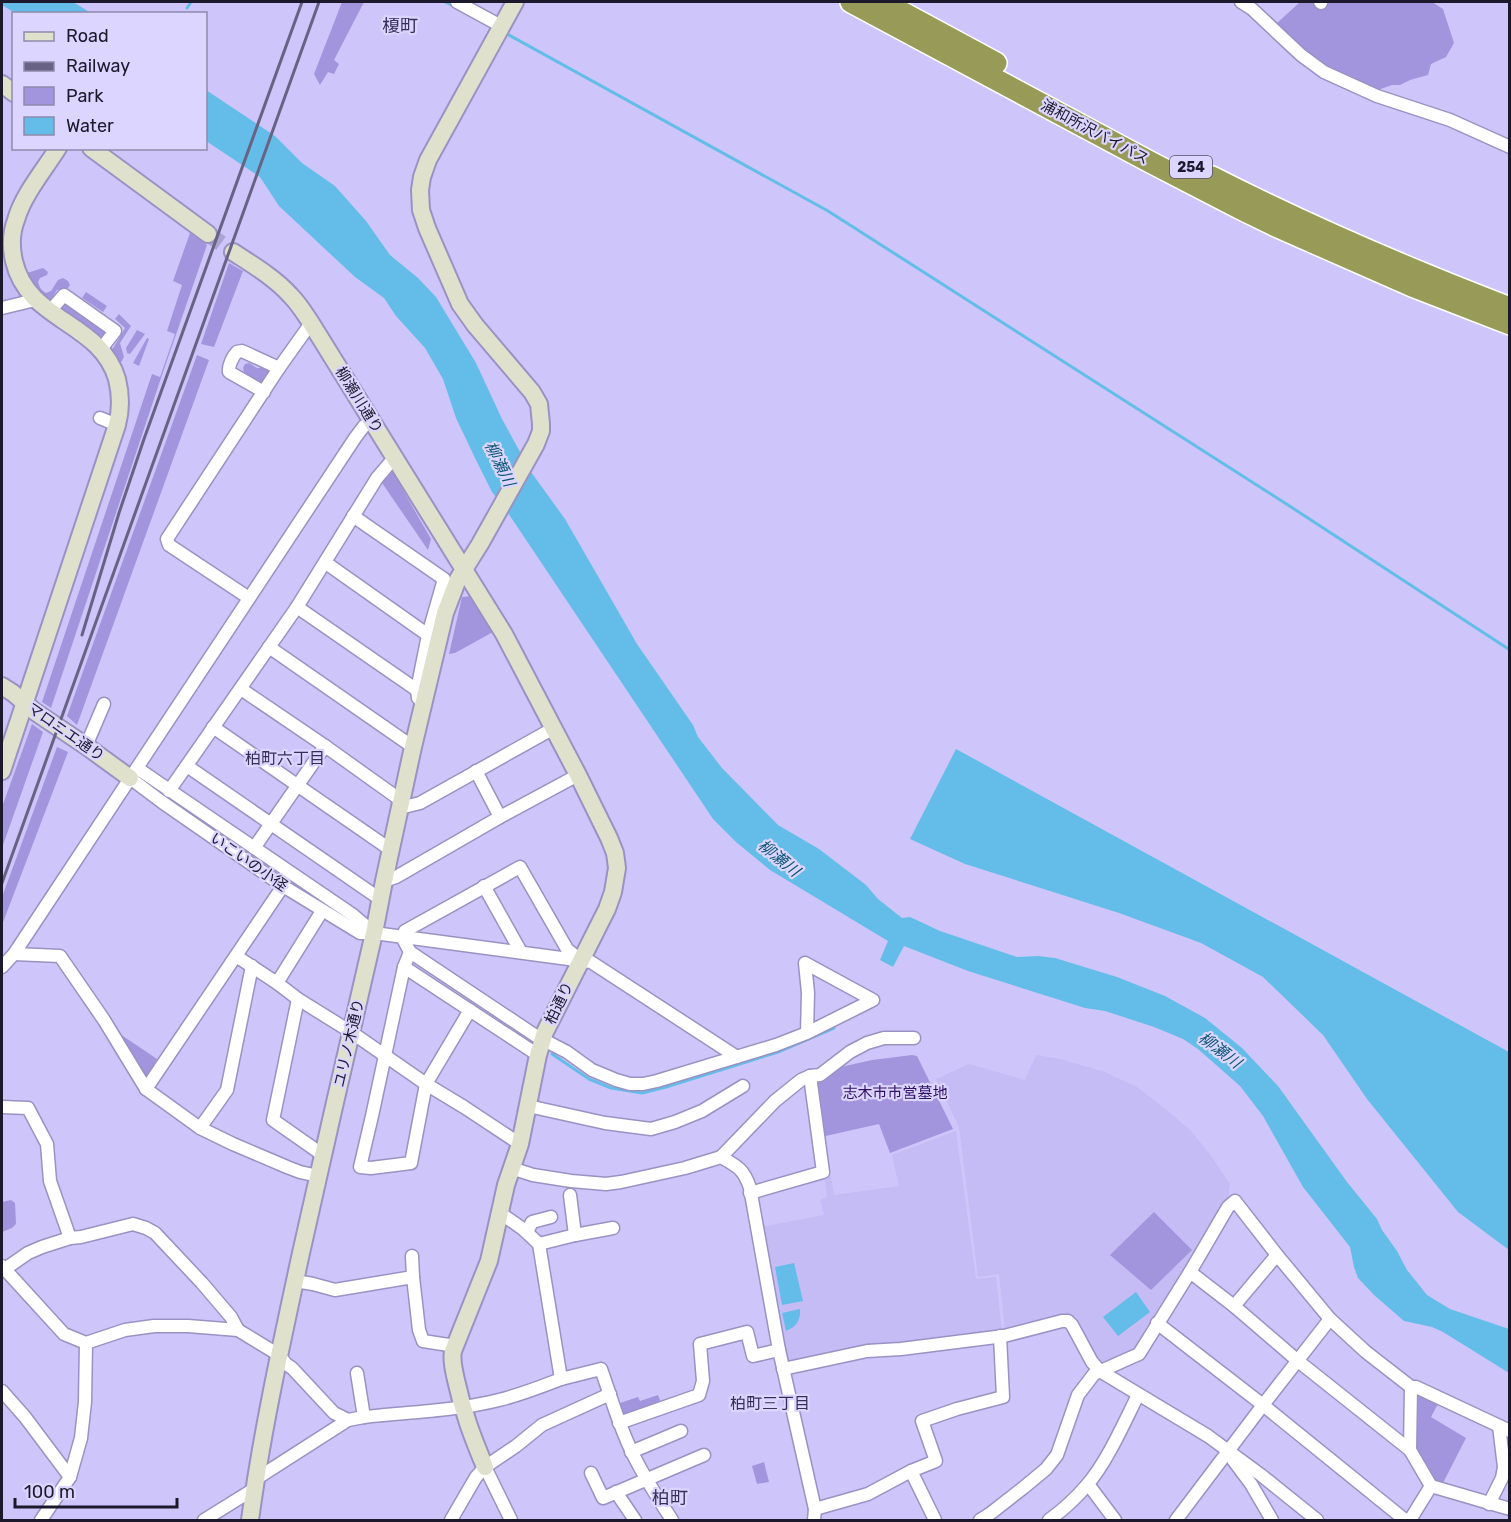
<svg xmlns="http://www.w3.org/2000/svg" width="1511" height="1522" font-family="Rubik,'Noto Sans JP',sans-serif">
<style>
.built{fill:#c5bbf5}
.green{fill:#a295de}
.water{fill:#64bde9}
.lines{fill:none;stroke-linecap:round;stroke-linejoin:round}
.stream{stroke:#64bde9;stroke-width:3}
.secondary-tunnel{stroke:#aba3d1;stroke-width:16;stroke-dasharray:16 8;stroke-linecap:butt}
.street-casing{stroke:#9992c3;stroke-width:15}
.secondary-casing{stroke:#9992c3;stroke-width:20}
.highway-casing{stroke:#fff;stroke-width:24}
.street{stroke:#fff;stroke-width:12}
.secondary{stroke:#e0e1cd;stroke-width:16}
.highway{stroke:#979b57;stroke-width:21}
.rail{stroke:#686384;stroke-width:3}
.labels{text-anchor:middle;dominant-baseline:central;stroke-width:4.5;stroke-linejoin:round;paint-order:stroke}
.shield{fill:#dbd5ff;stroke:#56516b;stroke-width:1.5}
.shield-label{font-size:14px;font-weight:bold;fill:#1d192c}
.street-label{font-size:15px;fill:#1d192c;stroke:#dbd5ff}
.park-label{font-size:15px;fill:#2f1066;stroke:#dbd5ff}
.water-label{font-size:16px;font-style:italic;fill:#0c5673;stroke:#dbd5ff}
.neighbourhood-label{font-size:16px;fill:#372f58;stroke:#dbd5ff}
.quarter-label{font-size:18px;fill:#372f58;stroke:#dbd5ff}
</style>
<rect width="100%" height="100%" fill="#cec6fa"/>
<!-- built -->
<g class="built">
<polygon points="2,248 4,250 10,275 20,295 19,300 2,304"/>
<polygon points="1036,1055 1060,1059 1105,1072 1137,1087 1168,1111 1191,1131 1209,1153 1230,1184 1228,1199 1215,1223 1135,1352 1103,1365 1098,1364 1075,1320 1005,1330 999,1274 978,1277 959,1127 936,1079 969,1064 1025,1080"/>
<polygon points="956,1131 976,1279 996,1277 1002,1332 787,1365 761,1227 824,1215 820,1200 827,1197 824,1173 830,1171 834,1195 899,1186 892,1155"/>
</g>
<!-- green -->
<g class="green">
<polygon points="342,2 364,2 334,60 339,64 334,74 328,72 320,85 314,74"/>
<polygon points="1300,2 1432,2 1443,9 1454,43 1446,57 1431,64 1428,75 1410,80 1400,85 1392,85 1378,90 1367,88 1327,68 1300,47 1276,24"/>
<polygon points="190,233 207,245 161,378 51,708 42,702 152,374 160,377 175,334 167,331 182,285 173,281"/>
<polygon points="229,263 243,271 214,347 201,344"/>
<path d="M43,268L48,272L47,275L40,278L38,282C40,288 41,290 46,293L51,291L58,280L63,278L68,281L70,285L68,288L57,290L50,301C40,293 33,284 27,273Z"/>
<polygon points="86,292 107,306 103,312 82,298"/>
<polygon points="63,302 109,334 104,342 58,310"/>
<polygon points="119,314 131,326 120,343 124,357 120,364 112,350 125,328 115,319"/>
<polygon points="137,330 145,334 130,354 127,353 126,348"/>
<polygon points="147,338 149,339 139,366 133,363"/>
<polygon points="197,355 209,360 77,725 67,716"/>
<polygon points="249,363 257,368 264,368 268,370 268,374 262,384 244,372 243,368 245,364"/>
<polygon points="392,471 431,539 428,550 380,480 385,472"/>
<polygon points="471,596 493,632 455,653 449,654 462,597"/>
<polygon points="32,724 43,732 2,848 2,807"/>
<polygon points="57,747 68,752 2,925 2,897"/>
<polygon points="117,1032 157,1059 146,1079"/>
<polygon points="912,1055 917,1056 953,1129 890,1153 879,1124 821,1137 816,1085 841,1067 872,1060"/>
<polygon points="11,1200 15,1203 16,1224 12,1228 2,1232 2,1202"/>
<polygon points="1154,1212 1192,1250 1151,1290 1110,1255"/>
<polygon points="1418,1391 1439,1402 1431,1417 1466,1438 1442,1485 1432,1482 1416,1452 1414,1395"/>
<polygon points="658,1395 663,1408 619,1423 614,1405 638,1397 640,1401"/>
<polygon points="764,1462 769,1482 757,1484 752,1466"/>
</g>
<!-- water -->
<g class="water">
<polygon points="2,2 73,2 91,13 15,13 2,5"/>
<polygon points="206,90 275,136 302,163 335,186 366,221 390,255 418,278 436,297 476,363 502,419 531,472 565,519 637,644 693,725 698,737 722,768 778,825 819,849 866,885 878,899 902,918 910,917 940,931 1017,957 1038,956 1055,958 1117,977 1165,996 1205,1018 1242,1048 1278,1086 1347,1182 1377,1219 1382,1230 1397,1251 1407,1270 1427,1295 1450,1309 1509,1329 1509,1373 1443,1332 1432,1327 1404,1321 1374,1295 1358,1278 1354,1267 1350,1247 1303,1187 1263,1116 1240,1086 1198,1049 1183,1039 1154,1027 1105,1011 1085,1008 968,971 904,946 893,967 880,960 888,941 770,870 736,842 713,819 508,513 492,492 475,458 456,418 443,379 425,348 396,316 384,298 355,277 279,206 260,177 206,141"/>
<polygon points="956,749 1509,1052 1509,1250 1458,1212 1367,1099 1323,1035 1263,977 1201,943 1119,913 965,864 910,839"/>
<polygon points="794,1263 803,1301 782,1305 775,1267"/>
<polygon points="1136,1292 1150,1312 1118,1336 1103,1317"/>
<path d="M800,1309C801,1320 796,1327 786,1331L782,1313Z"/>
</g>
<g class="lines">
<!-- stream -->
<g class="stream">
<polyline points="445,2 454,6"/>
<polyline points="187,8 191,2"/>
<polyline points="507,34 828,211 1288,505 1510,650"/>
<polyline points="552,1054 589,1079 611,1088 642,1093 666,1087 778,1052 834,1028"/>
</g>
<!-- secondary-tunnel -->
<polyline class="secondary-tunnel" points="208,234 233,252"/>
<defs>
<g id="street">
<polyline points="457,2 501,26"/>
<polyline points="1241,2 1252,9 1301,55 1324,72 1377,96 1450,120 1510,147"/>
<polyline points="1320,2 1321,3"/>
<polyline points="2,308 35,300"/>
<polyline points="50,311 64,295 115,331 101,349"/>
<path d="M264,392L229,372C228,366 233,356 237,352L242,351L279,368"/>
<polyline points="100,418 117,425"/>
<polyline points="353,516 444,579 428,635 417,690 418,698 424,704"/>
<polyline points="326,563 428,635"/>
<polyline points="249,598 169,545 167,539 279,368 311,323"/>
<polyline points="297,607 417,690"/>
<polyline points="269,647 413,747"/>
<polyline points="241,689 325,746 402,801"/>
<polyline points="213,727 391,850"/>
<polyline points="86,746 104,704"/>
<polyline points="187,766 380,899"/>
<polyline points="137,768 353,915 374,933"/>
<polyline points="476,771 500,817"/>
<polyline points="130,778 162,802 283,886 360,933 374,933 591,962 737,1057"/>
<polyline points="169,791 297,607 377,478 395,457"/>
<polyline points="400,808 420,803 554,728"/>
<polyline points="254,848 325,746"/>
<polyline points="384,881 396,877 500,817 578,775"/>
<polyline points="484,886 521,952"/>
<polyline points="410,952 536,1036 567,1052 592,1070 616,1080 630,1084 643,1084 657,1081 776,1045 807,1033 808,993 805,963 873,1000 807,1033"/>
<polyline points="14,954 60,956 104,1020 146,1089 200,1128 233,1144 287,1167 300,1172 318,1176"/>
<polyline points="236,956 277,983 298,999 351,1032 426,1084 464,1107 520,1144"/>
<polyline points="2,967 14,954 355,438 364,426 372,421"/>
<polyline points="404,967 538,1055"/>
<polyline points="277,983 322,911"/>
<polyline points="298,999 273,1120 323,1155"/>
<polyline points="470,1010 426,1084 411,1163 371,1168 360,1167 372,1116 404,967 410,952 402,937 405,931 520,867 567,949 580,960"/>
<polyline points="146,1089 283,886"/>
<polyline points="528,1106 605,1123 651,1129 675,1122 702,1111 743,1086"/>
<polyline points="2,1107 28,1108 47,1144 50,1181 70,1238"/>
<polyline points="200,1128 227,1090 252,966"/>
<polyline points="721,1157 775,1101 801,1080 810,1076 820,1075 850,1052 867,1043 884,1038 914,1038"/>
<path d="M511,1168L533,1175L571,1181L606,1184L621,1182L685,1168L721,1157C737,1166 744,1169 750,1188L779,1350L815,1509L814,1520"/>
<polyline points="750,1193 823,1172 810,1076"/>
<path d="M500,1213L523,1229L539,1244L561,1379L601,1369C611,1397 619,1426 632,1452C643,1476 658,1498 672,1520"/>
<polyline points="527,1232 532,1222 551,1217"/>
<polyline points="575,1235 613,1228"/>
<polyline points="539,1244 575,1235 570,1195"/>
<path d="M2,1266L64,1334L86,1343L125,1330L154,1326H188L238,1330L279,1355L286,1364L292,1368L334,1413L348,1420L364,1417C409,1412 455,1411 499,1400C520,1395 540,1387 561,1379"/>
<polyline points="5,1269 28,1253 42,1247 70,1238 81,1237 133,1224 146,1228 155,1233 202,1283 231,1317 238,1330"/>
<polyline points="1190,1272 1234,1306 1298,1361 1410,1450 1431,1486 1510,1509"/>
<polyline points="413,1277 419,1330 423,1341 455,1346"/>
<polyline points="295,1281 313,1284 335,1290 413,1277 412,1256"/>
<polyline points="1234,1306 1277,1255"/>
<polyline points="1157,1323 1263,1405 1405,1520"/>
<polyline points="783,1369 867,1351 901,1349 1004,1336 1062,1321 1068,1321 1072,1325 1092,1362 1100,1371 1208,1436 1261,1475 1317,1520"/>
<polyline points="357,1373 364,1417"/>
<polyline points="2,1391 25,1417 70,1477"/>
<polyline points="619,1423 699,1395 703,1381 700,1344 747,1332 753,1356 779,1350"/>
<polyline points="1410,1450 1411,1387"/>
<polyline points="631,1452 681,1431"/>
<polyline points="1233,1460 1251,1484 1272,1520"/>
<polyline points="485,1467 511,1520"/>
<polyline points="911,1471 936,1461 922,1421 957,1409 1003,1397 1000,1336"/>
<polyline points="591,1473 603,1498 704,1455"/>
<polyline points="256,1479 348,1420"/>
<polyline points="1088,1484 1115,1520"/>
<polyline points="616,1492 635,1520"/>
<polyline points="1489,1504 1502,1478 1504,1467 1499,1426"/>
<polyline points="815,1509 868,1494 911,1471 935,1520"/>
<polyline points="41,1520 70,1477 81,1438 85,1402 86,1343"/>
<polyline points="204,1520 254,1489"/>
<polyline points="451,1520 476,1477 485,1467 516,1446 542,1425 610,1394"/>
<polyline points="980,1520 991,1513 1023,1488 1046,1469 1057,1455 1078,1395 1094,1374 1139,1354 1190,1272 1228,1207 1235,1201 1277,1255 1330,1319 1366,1352 1411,1387 1416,1387 1510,1431"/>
<path d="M1049,1520C1063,1510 1076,1498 1087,1485C1107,1462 1124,1423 1138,1395"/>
<polyline points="1176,1520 1263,1405 1330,1319"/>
<polyline points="1410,1520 1431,1486"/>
</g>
<g id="secondary">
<polyline points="2,84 14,93"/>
<polyline points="91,148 208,234"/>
<path d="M233,252C253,265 275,278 291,296C299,304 305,314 311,323L504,634L578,775L609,838L615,853L617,868L613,892L607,909L545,1032L538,1055L520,1144L506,1185L489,1261L453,1351C451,1361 454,1370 456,1380C463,1412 472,1436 485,1467"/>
<polyline points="2,686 13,693 34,711 86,746 130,778"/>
<path d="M2,771L117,425C121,410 121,395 117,379C100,321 28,322 14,261C11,248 11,233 16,220C23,195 44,170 58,148"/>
<path d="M250,1520C262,1431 282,1341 301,1253C325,1146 349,1040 374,933L384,881L413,747L445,613L458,579L480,544L536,444L541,431V424L539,404L532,392L475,325L460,304L427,228L421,210L420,190L422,177L428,160L515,2"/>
</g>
<g id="highway">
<polyline points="851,2 1150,162 1239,208 1278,227 1412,286 1510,324"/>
<polyline points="883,2 996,63"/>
<path d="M1212,177C1308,226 1408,269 1510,308"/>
</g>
</defs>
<!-- street casing -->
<use href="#street" class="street-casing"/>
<!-- secondary casing -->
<use href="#secondary" class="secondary-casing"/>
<!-- highway casing -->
<use href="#highway" class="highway-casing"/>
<!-- street -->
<use href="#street" class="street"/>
<!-- secondary -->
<use href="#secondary" class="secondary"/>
<!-- highway -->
<use href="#highway" class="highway"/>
<!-- rail -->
<g class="rail">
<polyline points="82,635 119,513 144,439 302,2"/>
<polyline points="2,883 319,2"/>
</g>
</g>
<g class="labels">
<!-- shield labels -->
<rect class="shield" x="1170" y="156" width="42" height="22" rx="4.5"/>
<g class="shield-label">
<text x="1191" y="167">254</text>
</g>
<!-- street labels -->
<g class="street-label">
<text transform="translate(1095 132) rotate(28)">浦和所沢バイパス</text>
<text transform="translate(359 400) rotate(58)">柳瀬川通り</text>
<text transform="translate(66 732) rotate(35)">マロニエ通り</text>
<text transform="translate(249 862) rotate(35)">いこいの小径</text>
<text transform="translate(559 1003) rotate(-64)">柏通り</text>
<text transform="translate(349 1043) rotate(-77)">ユリノ木通り</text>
</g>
<!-- park labels -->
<g class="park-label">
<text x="895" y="1093">志木市市営墓地</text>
</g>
<!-- water labels -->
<g class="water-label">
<text transform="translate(500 464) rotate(64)">柳瀬川</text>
<text transform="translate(779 858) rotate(39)">柳瀬川</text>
<text transform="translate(1220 1050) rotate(37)">柳瀬川</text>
</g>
<!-- neighbourhood labels -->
<g class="neighbourhood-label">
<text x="285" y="758">柏町六丁目</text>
<text x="770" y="1403">柏町三丁目</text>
</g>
<!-- quarter labels -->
<g class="quarter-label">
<text x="400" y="26">榎町</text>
<text x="670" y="1498">柏町</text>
</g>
</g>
<!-- border -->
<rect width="1511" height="1522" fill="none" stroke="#1d192c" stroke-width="6"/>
<!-- legend -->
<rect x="12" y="12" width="195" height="138" fill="#dbd5ff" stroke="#8f8aab" stroke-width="1.5"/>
<rect x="24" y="32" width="30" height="9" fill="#e0e1cd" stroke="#8f8aab" stroke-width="1.5"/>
<text x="66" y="42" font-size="18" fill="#1d192c">Road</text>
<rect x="24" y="62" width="30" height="9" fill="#686384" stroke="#8f8aab" stroke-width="1.5"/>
<text x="66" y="72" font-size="18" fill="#1d192c">Railway</text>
<rect x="24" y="87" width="30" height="18" fill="#a295de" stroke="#8f8aab" stroke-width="1.5"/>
<text x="66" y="102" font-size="18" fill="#1d192c">Park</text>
<rect x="24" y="117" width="30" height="18" fill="#64bde9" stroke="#8f8aab" stroke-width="1.5"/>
<text x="66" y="132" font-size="18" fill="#1d192c">Water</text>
<!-- scale -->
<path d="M15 1498v9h162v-9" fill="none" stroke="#1d192c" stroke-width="3"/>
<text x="24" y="1498" font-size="18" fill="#1d192c" stroke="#dbd5ff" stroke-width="4.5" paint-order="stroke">100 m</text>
</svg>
